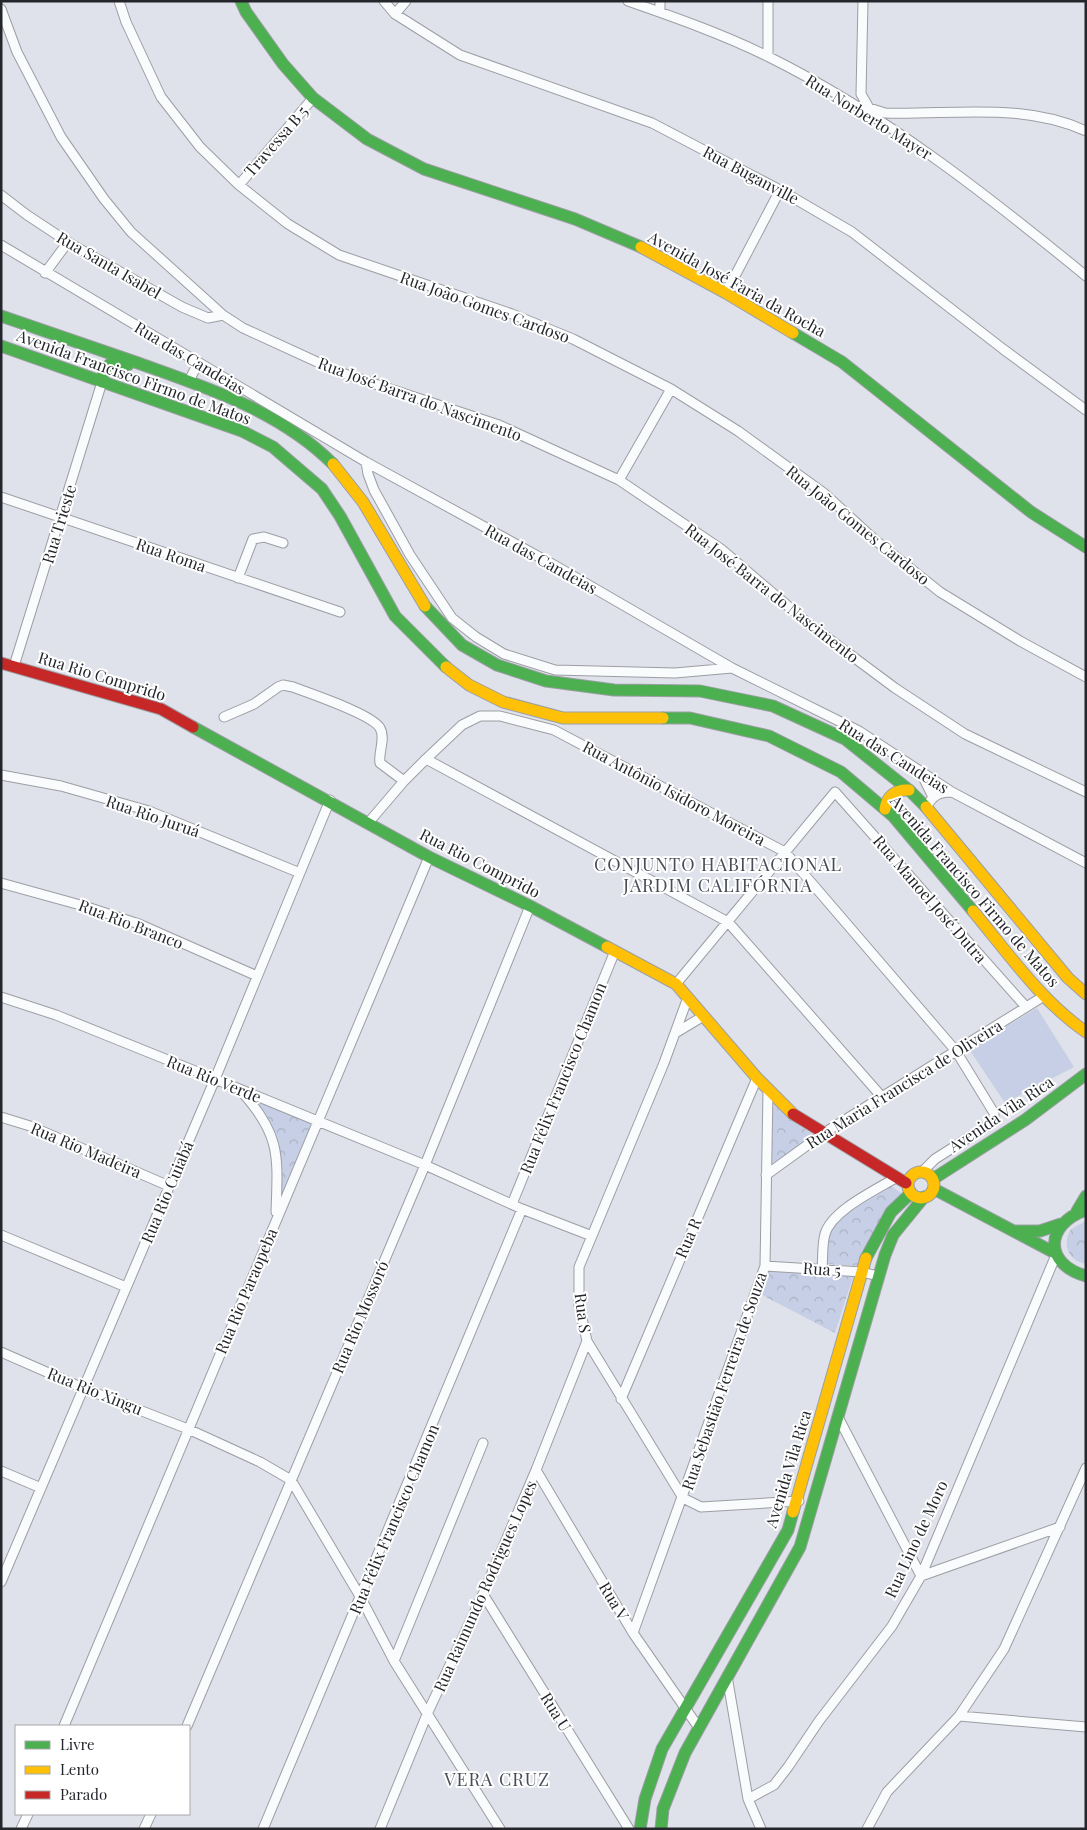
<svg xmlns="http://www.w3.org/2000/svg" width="1087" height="1830" font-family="'Playfair Display',serif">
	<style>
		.park { fill: url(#park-crowns) }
		.garden { fill: #c6cfe5 }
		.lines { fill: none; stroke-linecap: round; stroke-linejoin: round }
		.street-casing { stroke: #9c9ea4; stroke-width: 11 }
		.fast-casing { stroke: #9c9ea4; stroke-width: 13 }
		.slow-casing { stroke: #9c9ea4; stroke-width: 13 }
		.jam-casing { stroke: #9c9ea4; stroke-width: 13 }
		.street { stroke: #fafbfc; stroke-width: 9 }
		.fast { stroke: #4caf50; stroke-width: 11 }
		.slow { stroke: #ffc107; stroke-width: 11 }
		.jam { stroke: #c62828; stroke-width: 11 }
		.labels { text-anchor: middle; stroke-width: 4; stroke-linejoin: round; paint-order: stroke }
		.street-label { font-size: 16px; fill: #24262b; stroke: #fff }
		.neighbourhood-label { font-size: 18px; letter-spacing: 1px; fill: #474c56; stroke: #fff }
	</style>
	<defs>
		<pattern id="park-crowns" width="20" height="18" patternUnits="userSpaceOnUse" patternTransform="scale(1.25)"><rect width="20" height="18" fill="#c6cfe5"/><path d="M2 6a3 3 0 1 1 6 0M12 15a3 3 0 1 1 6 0" fill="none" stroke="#aab2c5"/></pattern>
	</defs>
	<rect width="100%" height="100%" fill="#dfe2ea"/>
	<!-- park -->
	<path class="park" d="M771,1096L792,1121L815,1136L766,1167Z
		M254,1101L314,1125L280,1202C281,1161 281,1134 254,1101Z
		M890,1185L904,1195L859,1266L826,1264L829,1223Z
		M1086,1221V1264C1067,1261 1062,1243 1071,1229Z
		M768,1269L854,1274L835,1333L760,1294Z"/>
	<!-- garden -->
	<path class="garden" d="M1037,1008L1074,1067L1005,1103L969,1049Z"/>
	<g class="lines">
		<defs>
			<path id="street" d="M119,1L126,22L161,97L200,147L239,185L288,224L339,255L512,314L573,339L671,389L738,431L825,494L875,540L940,592L1020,641L1086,677
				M384,1L395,14L460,55L652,123L780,190L852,232L1003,349L1086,410
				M628,1C674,17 725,35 769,57C884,114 986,194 1086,276
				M660,1V12
				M863,1L861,94L869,108L885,113C952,115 1024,102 1086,131
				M1,9L17,52L61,137L104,199L131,232L223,315L243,328L339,372L499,425L619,480L721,549L809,624L895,688L965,734L1086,792
				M395,14L406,1
				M768,56V1
				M239,185L313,98
				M1,195L27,215L71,244L182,307L208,318L223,315
				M1,245L366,462L554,565L732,668L859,731L952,792L1086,863
				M45,273L68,242
				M726,293L780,190
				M189,381L198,363
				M366,462L368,474L374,490L410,555L452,618L476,637L504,654L555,670L675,673L732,668
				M619,480L671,389
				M1,497L340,612
				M238,578L253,539L264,537L283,543
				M14,666L102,382
				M224,717L254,704L278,687L283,685L293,687C311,694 372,714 380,728C386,739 378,752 380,763L404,781
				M426,759L728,922L882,1097
				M1,775L61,786L149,811L300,873
				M922,775L933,797
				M926,807C933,796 938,792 951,792
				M369,822L404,781L426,759L462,725L480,716H500L554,730L785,852L956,1051L994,1113V1119L990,1124L935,1159L922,1172
				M1,883L84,906L139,924L257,976
				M676,984L835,792L1026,1007
				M1,997L56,1015L215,1079L425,1165L522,1209L592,1236
				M687,1000L664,1063L579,1267V1305L587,1341L683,1498L701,1507L799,1501
				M677,1032L702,1017
				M241,1091C281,1135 278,1156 276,1212
				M1,1117L30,1126L169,1186
				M766,1175L824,1133L1044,996
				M512,1204L615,951
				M1,1235L126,1287
				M765,1266L862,1272L878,1276
				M822,1269C823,1258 822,1244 825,1234C832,1210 876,1190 897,1177
				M1,1352L83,1388L188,1429L260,1462L291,1480L361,1598L394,1661L500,1829
				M621,1399L757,1078
				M838,1417L921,1576
				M536,1470L633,1633L699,1728
				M1,1471L41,1488
				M921,1576L1060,1527
				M1,1582L215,1079L330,800
				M483,1594L629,1829
				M633,1633L765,1266L768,1090
				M394,1661L483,1443
				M727,1676L748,1799L761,1829
				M959,1716L1086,1727
				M64,1726L429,857
				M187,1726L425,1165L530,906
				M748,1799L774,1785L788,1767L819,1721L892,1626L921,1576L1056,1255
				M21,1829L28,1814
				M144,1829L151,1814
				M263,1829L522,1209
				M380,1829L428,1712L483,1594L536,1470L587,1341
				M867,1829L887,1792L959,1716L1004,1649L1086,1468"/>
			<path id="fast" d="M241,1L246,12L283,64L313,98L367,139L424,169L575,219L641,247
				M1,316C47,332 93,348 138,363C208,388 280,411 333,464
				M793,333L842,362L1031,512L1086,547
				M1,346L242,431L273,447L322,489L340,516L395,616L446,667
				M102,382L104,370L110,364L128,365
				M425,606L462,645L497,665L546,681L614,690L700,691L773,706L845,739L909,790L926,807
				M663,718H690L769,736L841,772L893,816L973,911
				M193,727L429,857L530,906L607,947
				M933,1179L1025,1120L1086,1074
				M934,1189L1055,1253
				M1086,1210C1045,1224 1043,1264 1086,1276
				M1077,1211L1086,1196
				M1016,1231H1040L1061,1224
				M866,1258L891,1212L911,1193
				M640,1829L645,1799L662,1749L788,1530L793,1512
				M661,1829L663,1809L685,1753L800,1547L885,1255L893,1235L924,1197"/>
			<path id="slow" d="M641,247L726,293L793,333
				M333,464L363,502L425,606
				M446,667L469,685L503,702L563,718H663
				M926,807L1068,978L1086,994
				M885,809C887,796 896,789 909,790
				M973,911C1008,953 1041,1001 1086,1032
				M607,947L676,984L757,1078L793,1114
				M908 1185a13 13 0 1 1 26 0a13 13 0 1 1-26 0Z
				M793,1512L866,1258"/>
			<path id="jam" d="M1,663L161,709L193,727
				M793,1114L906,1183"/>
		</defs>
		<!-- street casing -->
		<use href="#street" class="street-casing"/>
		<!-- fast casing -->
		<use href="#fast" class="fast-casing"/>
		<!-- slow casing -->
		<use href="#slow" class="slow-casing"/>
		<!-- jam casing -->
		<use href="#jam" class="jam-casing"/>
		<!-- street -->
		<use href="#street" class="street"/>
		<!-- fast -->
		<use href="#fast" class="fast"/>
		<!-- slow -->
		<use href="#slow" class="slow"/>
		<!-- jam -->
		<use href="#jam" class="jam"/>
	</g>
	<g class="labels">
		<!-- street labels -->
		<g class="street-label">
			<text transform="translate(869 117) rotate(32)" y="6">Rua Norberto Mayer</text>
			<text transform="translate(276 141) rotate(-49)" y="6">Travessa B 5</text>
			<text transform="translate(751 175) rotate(28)" y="6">Rua Buganville</text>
			<text transform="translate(109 265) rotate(30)" y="6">Rua Santa Isabel</text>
			<text transform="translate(737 284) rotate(29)" y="6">Avenida José Faria da Rocha</text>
			<text transform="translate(485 307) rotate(20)" y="6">Rua João Gomes Cardoso</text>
			<text transform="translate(190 358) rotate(31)" y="6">Rua das Candeias</text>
			<text transform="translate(134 377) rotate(20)" y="6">Avenida Francisco Firmo de Matos</text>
			<text transform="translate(420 399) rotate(20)" y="6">Rua José Barra do Nascimento</text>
			<text transform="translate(59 524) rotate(-73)" y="6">Rua Trieste</text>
			<text transform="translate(858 525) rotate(39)" y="6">Rua João Gomes Cardoso</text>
			<text transform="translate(171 555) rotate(19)" y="6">Rua Roma</text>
			<text transform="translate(541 559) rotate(29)" y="6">Rua das Candeias</text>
			<text transform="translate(772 593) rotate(38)" y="6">Rua José Barra do Nascimento</text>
			<text transform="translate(102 676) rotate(17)" y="6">Rua Rio Comprido</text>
			<text transform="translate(894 756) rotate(32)" y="6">Rua das Candeias</text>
			<text transform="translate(674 793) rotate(28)" y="6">Rua Antônio Isidoro Moreira</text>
			<text transform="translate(153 816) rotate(19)" y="6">Rua Rio Juruá</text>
			<text transform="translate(480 863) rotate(27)" y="6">Rua Rio Comprido</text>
			<text transform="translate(975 891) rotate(49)" y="6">Avenida Francisco Firmo de Matos</text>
			<text transform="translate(930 899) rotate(49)" y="6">Rua Manoel José Dutra</text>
			<text transform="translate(131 924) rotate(21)" y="6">Rua Rio Branco</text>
			<text transform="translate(563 1078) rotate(-68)" y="6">Rua Félix Francisco Chamon</text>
			<text transform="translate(214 1079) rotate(22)" y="6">Rua Rio Verde</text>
			<text transform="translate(904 1084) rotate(-32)" y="6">Rua Maria Francisca de Oliveira</text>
			<text transform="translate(1001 1114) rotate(-34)" y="6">Avenida Vila Rica</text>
			<text transform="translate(86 1150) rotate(23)" y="6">Rua Rio Madeira</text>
			<text transform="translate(167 1192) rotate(-67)" y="6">Rua Rio Cuiabá</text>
			<text transform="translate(688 1238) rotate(-67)" y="6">Rua R</text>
			<text transform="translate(822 1269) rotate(4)" y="6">Rua 5</text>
			<text transform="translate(246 1291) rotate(-67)" y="6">Rua Rio Paraopeba</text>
			<text transform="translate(583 1313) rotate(83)" y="6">Rua S</text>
			<text transform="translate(360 1317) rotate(-67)" y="6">Rua Rio Mossoró</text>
			<text transform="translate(724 1381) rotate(-71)" y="6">Rua Sebastião Ferreira de Souza</text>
			<text transform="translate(95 1391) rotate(22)" y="6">Rua Rio Xingu</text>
			<text transform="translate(788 1469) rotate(-73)" y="6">Avenida Vila Rica</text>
			<text transform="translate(394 1519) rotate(-67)" y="6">Rua Félix Francisco Chamon</text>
			<text transform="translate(916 1539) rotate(-65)" y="6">Rua Lino de Moro</text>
			<text transform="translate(485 1586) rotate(-66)" y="6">Rua Raimundo Rodrigues Lopes</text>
			<text transform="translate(614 1601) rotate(59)" y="6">Rua V</text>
			<text transform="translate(556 1712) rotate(58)" y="6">Rua U</text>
		</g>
		<!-- neighbourhood labels -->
		<g class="neighbourhood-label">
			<text x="718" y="871">CONJUNTO HABITACIONAL<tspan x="718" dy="21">JARDIM CALIFÓRNIA</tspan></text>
			<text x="497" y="1786">VERA CRUZ</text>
		</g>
	</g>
	<!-- border -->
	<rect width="1087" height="1830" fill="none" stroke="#24262b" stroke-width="5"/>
	<!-- legend -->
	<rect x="15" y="1725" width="175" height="90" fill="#ffffff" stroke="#a7a8aa"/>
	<rect x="25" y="1741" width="25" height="8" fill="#4caf50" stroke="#a7a8aa"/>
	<text x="60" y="1750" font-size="15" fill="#24262b">Livre</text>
	<rect x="25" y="1766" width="25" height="8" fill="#ffc107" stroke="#a7a8aa"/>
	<text x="60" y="1775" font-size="15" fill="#24262b">Lento</text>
	<rect x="25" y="1791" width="25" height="8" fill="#c62828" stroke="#a7a8aa"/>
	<text x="60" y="1800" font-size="15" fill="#24262b">Parado</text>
</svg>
